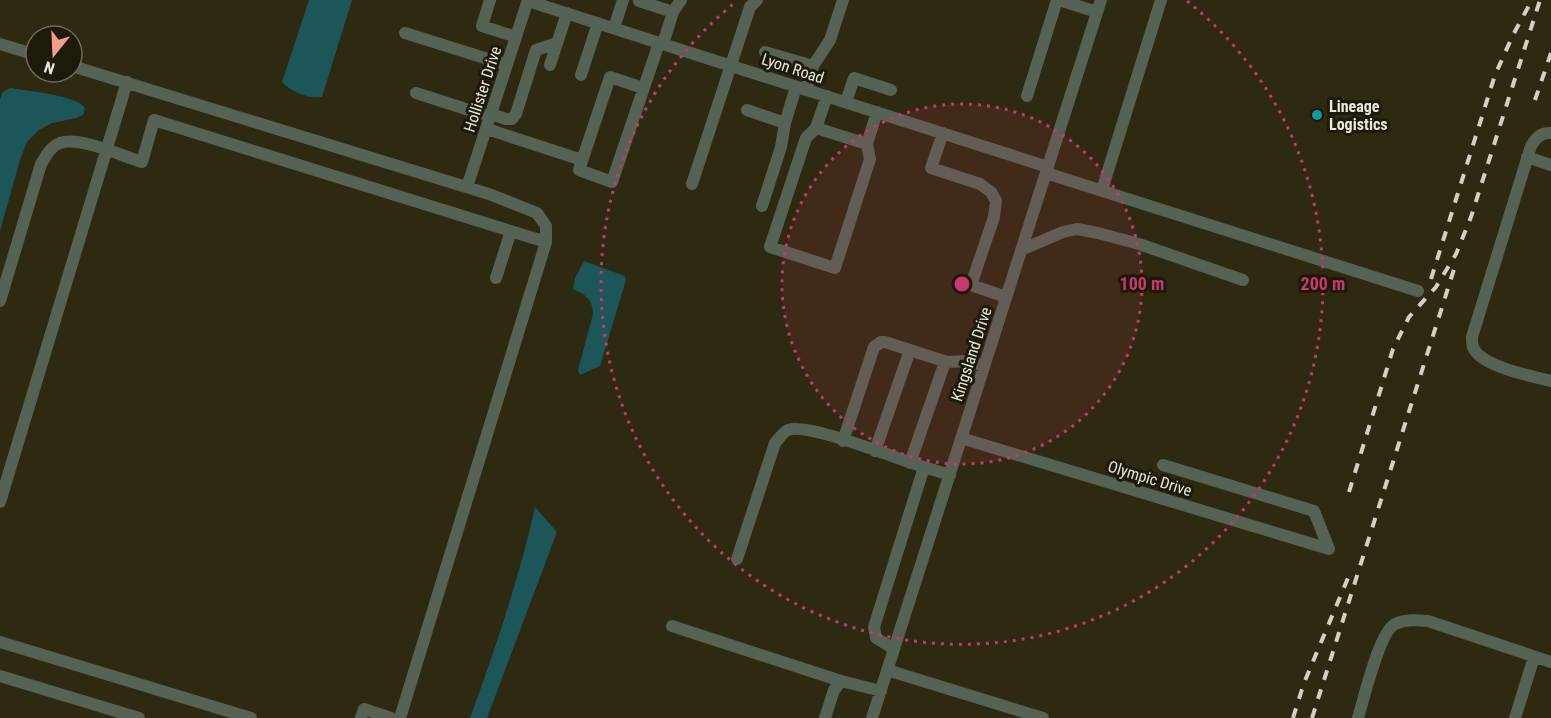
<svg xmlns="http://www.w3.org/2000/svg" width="1551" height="718" font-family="'Roboto Condensed',sans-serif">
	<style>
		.built { fill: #2e2911; fill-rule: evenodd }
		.water { fill: #1c5658 }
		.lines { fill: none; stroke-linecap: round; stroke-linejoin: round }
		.minor { stroke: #566253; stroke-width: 12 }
		.rail { stroke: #d3d1c5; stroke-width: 4; stroke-dasharray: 10 10; stroke-linecap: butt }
		.ring { fill: none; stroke: #c8376e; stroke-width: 3; stroke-dasharray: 3 6 }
		.culture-dot { fill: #0f9aa8; stroke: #1d1a09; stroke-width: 2 }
		.labels { text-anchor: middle; stroke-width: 6; stroke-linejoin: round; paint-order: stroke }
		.street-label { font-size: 16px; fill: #eae8dd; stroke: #1d1a09 }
		.poi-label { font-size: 16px; font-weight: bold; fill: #eae8dd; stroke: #1d1a09; text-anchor: start }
		.centre { fill: #c8376e; stroke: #1d1a09; stroke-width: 3 }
		.ring-label { font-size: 18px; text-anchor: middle; font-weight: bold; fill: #c8376e; stroke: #1d1a09; stroke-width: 6; stroke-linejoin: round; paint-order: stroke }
	</style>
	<rect width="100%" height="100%" fill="#272312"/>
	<!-- built -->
	<path class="built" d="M0,0H1551V718H0ZM36,36H72V72H36Z"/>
	<!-- water -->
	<path class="water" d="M309,0H352L322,97C308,99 292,92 282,82Z
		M10,88C26,91 77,95 85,108L83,115L76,118L52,123L39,130L27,142L20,160L0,231V99L3,92Z
		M584,261L625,276L626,280L600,366L580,375L578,370L593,314C593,301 586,294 573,289L575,278Z
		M535,507L557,532L487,718H470C495,649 519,579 535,507Z"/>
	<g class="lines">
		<!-- minor -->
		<path class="minor" d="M490,0L482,26L516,37
			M1059,0L1097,12
			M528,1L1048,167
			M639,1L673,12
			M614,28L623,0
			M405,33L507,65
			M0,44L36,55
			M663,44L673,12L681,0
			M765,52L813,66L806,90
			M550,65L567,13
			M72,66L489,194L537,213L546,226V242L400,718
			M813,66L830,40L843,0
			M581,75L598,23
			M643,88L610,77L579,170L612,182L659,43
			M416,93L491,117
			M827,96L816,128L867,144L877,112
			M1027,96L1057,0
			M846,102L854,78L891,90
			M747,110L785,123L796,87
			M491,114L506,119H512L516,114L536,50L557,43
			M816,128L806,138L770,247L835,268L870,159L867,144
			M487,129L582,160
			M943,133L931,168L980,184L991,192L996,201L994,217L971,285L1006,297
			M1551,133C1541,132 1536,138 1531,146L1472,337C1472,340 1472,344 1473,347C1481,367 1532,376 1551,381
			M1527,157L1551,165
			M1046,173L1418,291
			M692,184L750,7L757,0
			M467,187L528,0
			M1102,190L1161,0
			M762,206L781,147L785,123
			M1021,250L1063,232L1077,229L1098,233L1139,244L1243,280
			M496,278L511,231
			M0,301L41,164C46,156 50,147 60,143C79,136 122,156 142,162L154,120L546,242
			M961,438L1329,549
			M843,441L874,347L881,342H885L947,362L967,361L984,366
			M875,451L910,350
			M910,463L945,362
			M1163,465L1314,511L1329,549
			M924,467L950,475
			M0,502L127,82
			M737,559L775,443C779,439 783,432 788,430C808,422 899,460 924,467L874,627L876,638L894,649
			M672,626L841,681
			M0,642L251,718
			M887,670L1043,718
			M0,676L139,718
			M361,718L364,709L391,718
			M825,718L834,690L841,681L881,691
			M872,718L1101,0
			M1358,718C1364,699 1379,632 1395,624C1406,619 1417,620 1428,621L1551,662
			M1515,718L1534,657"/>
		<!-- rail -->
		<path class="rail" d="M1535,100L1551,53
			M1431,279L1495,75L1513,35L1532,0
			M1349,492L1393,349L1409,317L1436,287L1456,254L1471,217L1540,0
			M1293,718L1304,683L1348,578
			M1312,718L1456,263"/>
	</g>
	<!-- distance rings -->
	<circle cx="962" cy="284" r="180" fill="#c8376e" fill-opacity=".12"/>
	<g class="ring">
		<circle cx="962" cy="284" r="180"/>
		<path d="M1187 1A361 361 0 1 1 737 1"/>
	</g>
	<!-- markers -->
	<circle class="culture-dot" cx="1317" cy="115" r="6"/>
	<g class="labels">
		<!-- street labels -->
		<g class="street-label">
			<text transform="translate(793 68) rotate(18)" y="6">Lyon Road</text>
			<text transform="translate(482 89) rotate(-72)" y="6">Hollister Drive</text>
			<text transform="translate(971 354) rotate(-72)" y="6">Kingsland Drive</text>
			<text transform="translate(1150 478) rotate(17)" y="6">Olympic Drive</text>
		</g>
		<!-- poi labels -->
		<g class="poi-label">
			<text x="1329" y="112">Lineage<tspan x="1329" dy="18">Logistics</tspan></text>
		</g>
	</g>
	<circle cx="962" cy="284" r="9" class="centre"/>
	<g class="ring-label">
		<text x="1142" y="290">100 m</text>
		<text x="1323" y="290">200 m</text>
	</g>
	<!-- north arrow -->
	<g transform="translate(54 54) rotate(198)"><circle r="28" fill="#1d1a09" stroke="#6f6c5e" stroke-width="1.5"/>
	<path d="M0-4.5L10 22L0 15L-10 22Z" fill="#f49d8d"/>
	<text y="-9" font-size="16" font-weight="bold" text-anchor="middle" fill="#eae8dd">N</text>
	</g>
</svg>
